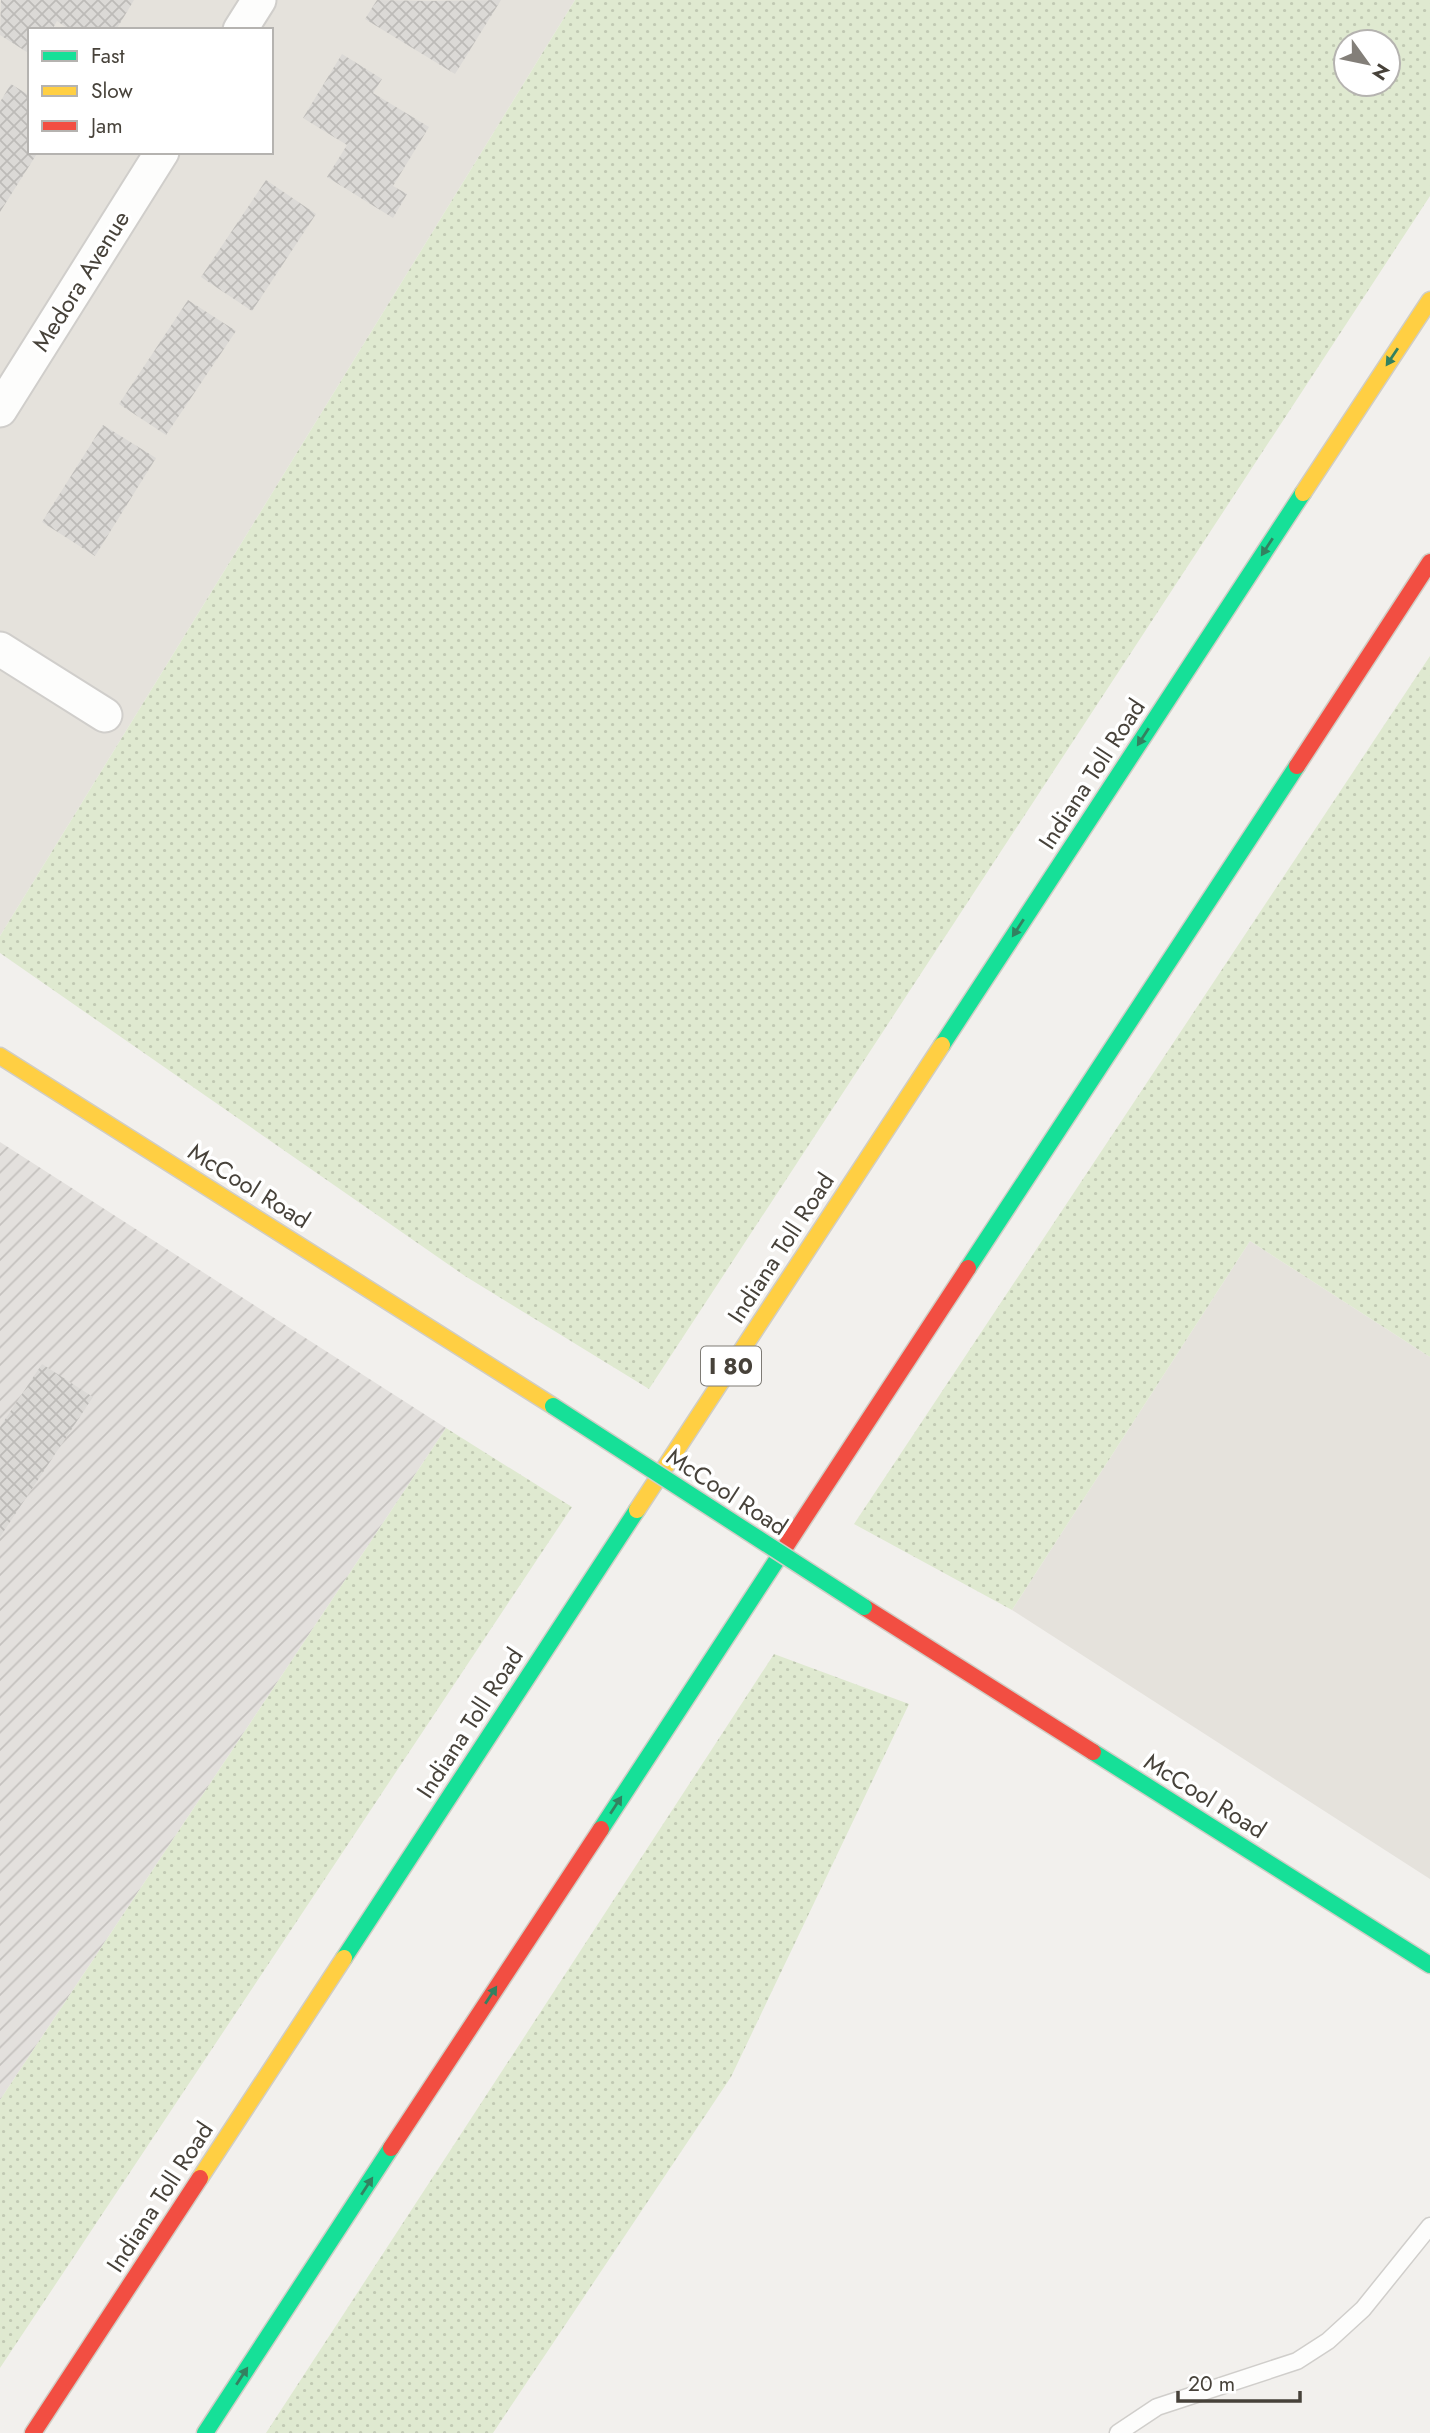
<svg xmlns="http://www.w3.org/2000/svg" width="1430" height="2433" font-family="Jost,sans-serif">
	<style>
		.residential { fill: #e5e2dc; fill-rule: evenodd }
		.industrial { fill: url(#industrial-furrows) }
		.grass { fill: url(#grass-dots); fill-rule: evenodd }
		.building { fill: url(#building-cross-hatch) }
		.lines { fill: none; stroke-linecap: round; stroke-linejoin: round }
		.lane-casing { stroke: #d0cecb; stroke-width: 19 }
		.street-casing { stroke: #d0cecb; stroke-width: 37 }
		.fast-casing { stroke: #d0cdc5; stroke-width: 19 }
		.slow-casing { stroke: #d0cdc5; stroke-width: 19 }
		.jam-casing { stroke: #d0cdc5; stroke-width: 19 }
		.lane { stroke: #fdfdfc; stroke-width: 16 }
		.street { stroke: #fdfdfc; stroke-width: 33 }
		.fast { stroke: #16e098; stroke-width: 16 }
		.slow { stroke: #ffcf43; stroke-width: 16 }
		.jam { stroke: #f24e42; stroke-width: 16 }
		.fast-bridge-casing { stroke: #d0cdc5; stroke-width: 19; stroke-linecap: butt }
		.fast-bridge { stroke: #16e098; stroke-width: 16 }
		.oneway { fill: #338160 }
		.labels { text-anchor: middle; stroke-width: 7; stroke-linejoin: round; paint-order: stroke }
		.shield { fill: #fff; stroke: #7e7b75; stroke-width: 2 }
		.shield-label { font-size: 23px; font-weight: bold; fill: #47423a }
		.street-label { font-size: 24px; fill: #47423a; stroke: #fff }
	</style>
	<defs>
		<pattern id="industrial-furrows" width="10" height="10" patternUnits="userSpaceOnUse" patternTransform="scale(1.75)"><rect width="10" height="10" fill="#e3e0dd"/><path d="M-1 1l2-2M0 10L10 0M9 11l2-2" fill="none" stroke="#c4c1be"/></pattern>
		<pattern id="grass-dots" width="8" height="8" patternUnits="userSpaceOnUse" patternTransform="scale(1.75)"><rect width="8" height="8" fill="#dfe9d0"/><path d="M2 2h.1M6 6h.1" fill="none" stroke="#c1c9b3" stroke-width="1.8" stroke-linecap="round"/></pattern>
		<pattern id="building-cross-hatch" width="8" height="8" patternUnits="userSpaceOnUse" patternTransform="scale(1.75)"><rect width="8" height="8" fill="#dbd9d6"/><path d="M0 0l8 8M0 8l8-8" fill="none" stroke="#bdbbb8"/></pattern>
	</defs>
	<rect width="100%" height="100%" fill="#f2f0ed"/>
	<!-- residential -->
	<path class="residential" d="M0,0H575L0,936ZM30,30H271V152H30Z
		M1250,1241L1430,1357V1879L1012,1610Z"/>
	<!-- industrial -->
	<path class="industrial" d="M0,1142L446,1428L0,2100Z"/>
	<!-- grass -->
	<path class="grass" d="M575,0H1430V196L649,1389L465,1276L0,953V936ZM1346,42H1388V84H1346Z
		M1430,656V1357L1250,1241L1012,1610L854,1524Z
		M446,1428L572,1507L0,2368V2100Z
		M774,1654L909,1704L731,2077L493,2433H266Z"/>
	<!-- building -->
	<path class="building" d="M1,0H134L116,30H70L57,21L52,30H30V54L0,35Z
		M377,0L428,1L501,0L455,74L365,19Z
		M342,54L382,79L373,93L429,127L393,186L407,194L393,218L327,177L347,145L303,118Z
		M11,84L30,96V152H38L0,212V102Z
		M266,180L316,214L252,311L201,277Z
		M188,300L236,331L166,435L119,404Z
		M103,425L156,458L95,556L42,522Z
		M42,1364L93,1397L0,1537V1427Z"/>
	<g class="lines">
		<defs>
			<path id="lane" d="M1118,2433L1157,2407L1297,2361L1328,2341L1363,2309L1430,2226"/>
			<path id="street" d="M240,30L259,0
				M0,410L162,152
				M0,649L105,715"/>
			<path id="fast" d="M942,1045L1303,493
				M968,1268L1297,766
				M1093,1752L1430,1965
				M601,1829L782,1552
				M344,1958L637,1510
				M205,2433L391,2148"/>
			<path id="slow" d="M1303,493L1430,300
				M0,1056L553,1406
				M637,1510L942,1045
				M200,2178L344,1958"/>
			<path id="jam" d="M1297,766L1430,562
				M782,1552L968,1268
				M864,1607L1093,1752
				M391,2148L601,1829
				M33,2433L200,2178"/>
		</defs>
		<!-- lane casing -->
		<use href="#lane" class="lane-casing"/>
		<!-- street casing -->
		<use href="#street" class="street-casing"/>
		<!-- fast casing -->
		<use href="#fast" class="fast-casing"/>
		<!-- slow casing -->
		<use href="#slow" class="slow-casing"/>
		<!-- jam casing -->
		<use href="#jam" class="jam-casing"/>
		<!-- lane -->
		<use href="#lane" class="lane"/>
		<!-- street -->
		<use href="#street" class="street"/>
		<!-- fast -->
		<use href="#fast" class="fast"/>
		<!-- slow -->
		<use href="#slow" class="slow"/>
		<!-- jam -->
		<use href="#jam" class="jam"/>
		<defs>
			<path id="fast-bridge" d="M553,1406L864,1607"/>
		</defs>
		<!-- fast-bridge casing -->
		<use href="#fast-bridge" class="fast-bridge-casing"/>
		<!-- fast-bridge -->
		<use href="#fast-bridge" class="fast-bridge"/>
	</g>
	<!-- one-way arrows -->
	<defs><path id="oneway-solid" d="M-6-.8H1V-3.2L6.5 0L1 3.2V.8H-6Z" transform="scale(1.75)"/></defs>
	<g class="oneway">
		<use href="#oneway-solid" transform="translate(1392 357) rotate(124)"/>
		<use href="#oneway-solid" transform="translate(1267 547) rotate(123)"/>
		<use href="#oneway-solid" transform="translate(1143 737) rotate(123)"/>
		<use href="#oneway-solid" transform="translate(1018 928) rotate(123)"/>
		<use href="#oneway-solid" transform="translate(616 1805) rotate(-57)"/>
		<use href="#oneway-solid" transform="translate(491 1995) rotate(-57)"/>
		<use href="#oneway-solid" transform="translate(367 2186) rotate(-57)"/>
		<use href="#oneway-solid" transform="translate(242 2376) rotate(-57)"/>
	</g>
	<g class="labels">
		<!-- shield labels -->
		<rect class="shield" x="701" y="1346.5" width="60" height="39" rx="5"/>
		<g class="shield-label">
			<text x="731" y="1374">I 80</text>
		</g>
		<!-- street labels -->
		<g class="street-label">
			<text transform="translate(81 281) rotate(-58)" y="8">Medora Avenue</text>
			<text transform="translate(1092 774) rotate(-57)" y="8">Indiana Toll Road</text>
			<text transform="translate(249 1186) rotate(32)" y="8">McCool Road</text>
			<text transform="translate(781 1248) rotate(-57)" y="8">Indiana Toll Road</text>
			<text transform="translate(727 1492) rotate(33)" y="8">McCool Road</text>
			<text transform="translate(470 1723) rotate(-57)" y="8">Indiana Toll Road</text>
			<text transform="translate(1205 1796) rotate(32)" y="8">McCool Road</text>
			<text transform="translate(160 2197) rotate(-57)" y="8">Indiana Toll Road</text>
		</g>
	</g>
	<!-- legend -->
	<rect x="28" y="28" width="245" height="126" fill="#ffffff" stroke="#b5b3b0" stroke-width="2"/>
	<rect x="42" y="51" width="35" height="10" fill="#16e098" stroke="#b5b3b0" stroke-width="2"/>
	<text x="91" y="63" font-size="21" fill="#47423a">Fast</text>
	<rect x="42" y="86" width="35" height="10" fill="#ffcf43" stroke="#b5b3b0" stroke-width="2"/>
	<text x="91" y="98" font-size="21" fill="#47423a">Slow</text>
	<rect x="42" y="121" width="35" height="10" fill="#f24e42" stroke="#b5b3b0" stroke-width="2"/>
	<text x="91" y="133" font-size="21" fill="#47423a">Jam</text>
	<!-- north arrow -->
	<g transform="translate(1367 63) rotate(123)"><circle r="33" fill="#ffffff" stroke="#b5b3b0" stroke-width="2"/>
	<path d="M0-5L12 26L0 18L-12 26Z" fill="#837f79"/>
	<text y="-10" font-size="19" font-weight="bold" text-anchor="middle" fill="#47423a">N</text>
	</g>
	<!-- scale -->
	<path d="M1178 2391v10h122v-10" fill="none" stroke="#47423a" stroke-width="3.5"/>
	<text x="1188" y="2391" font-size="21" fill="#47423a" stroke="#ffffff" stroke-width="5" paint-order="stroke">20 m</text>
</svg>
